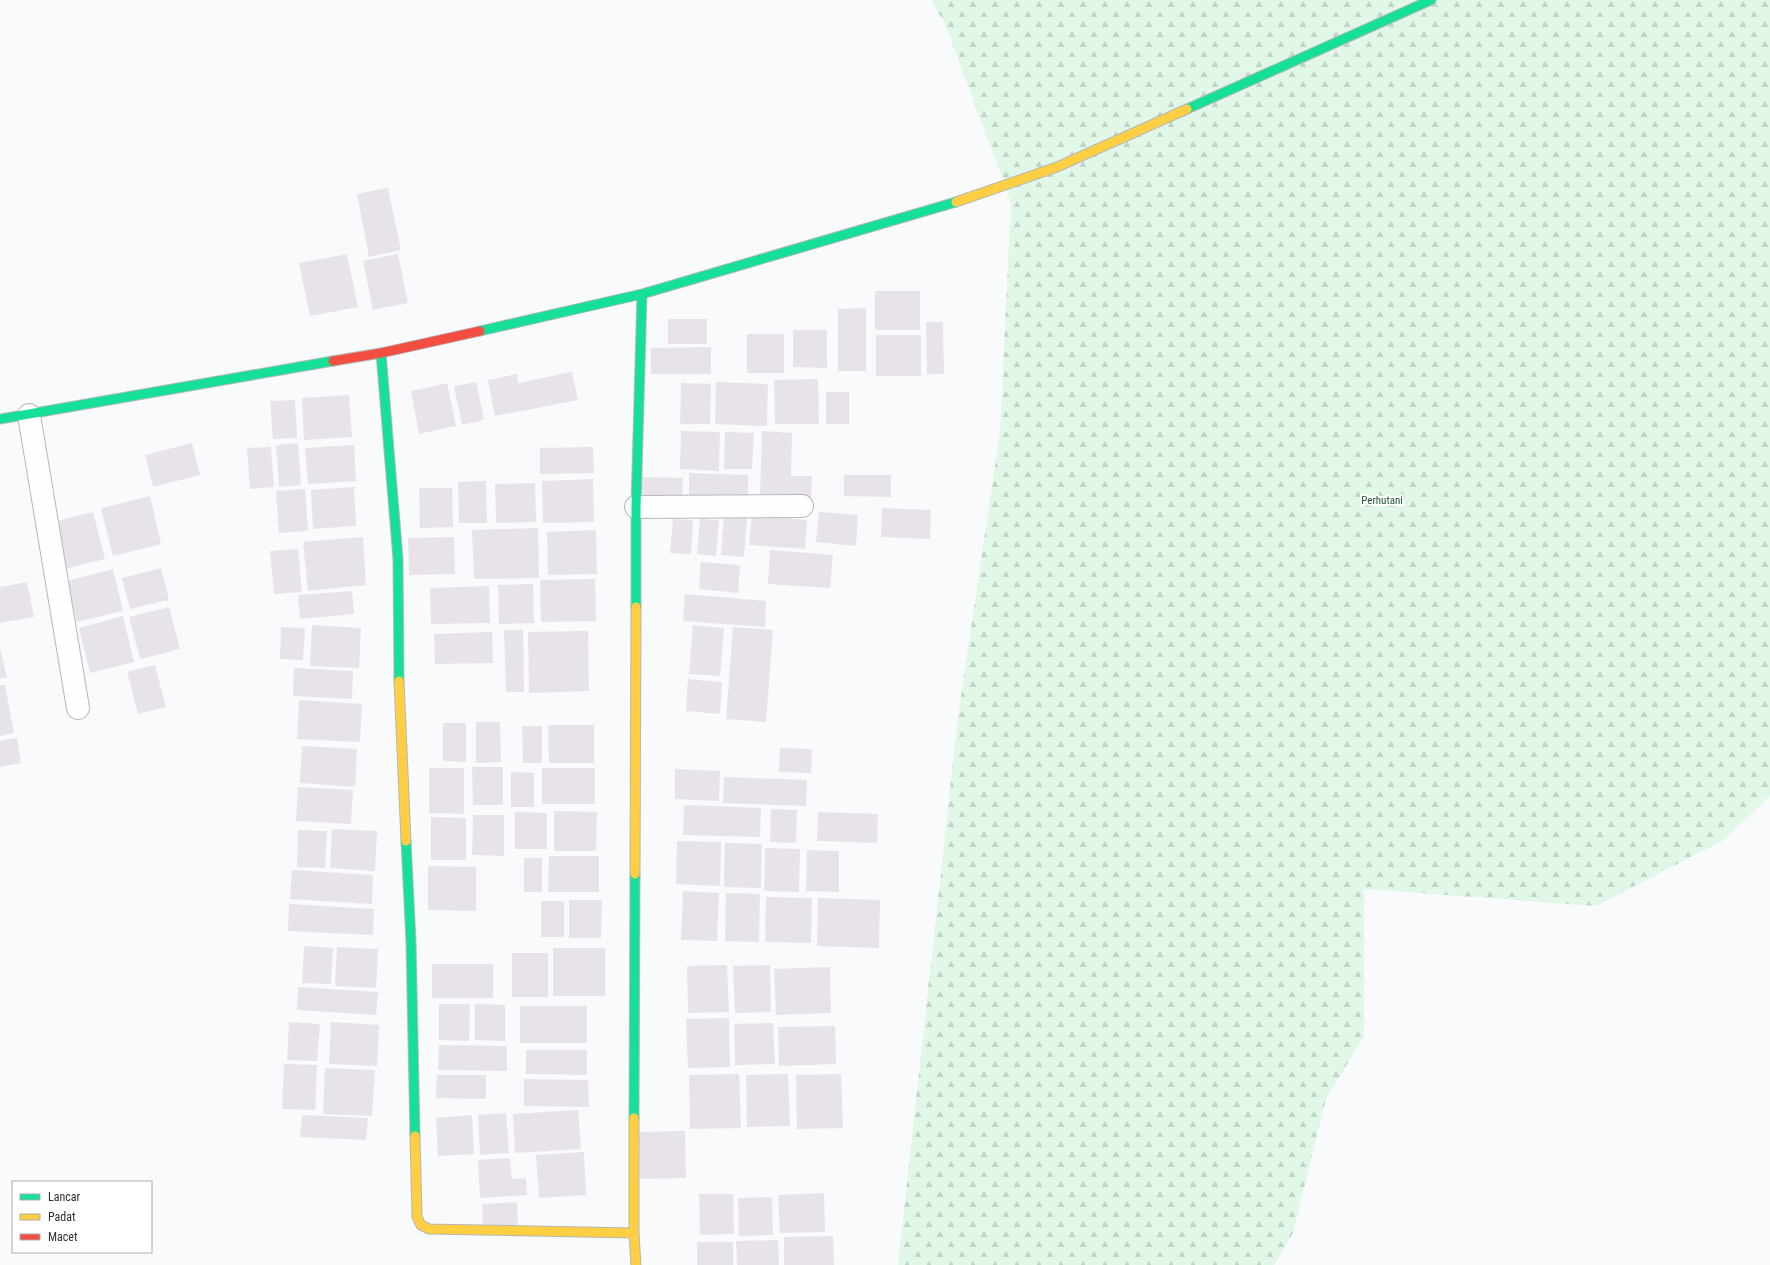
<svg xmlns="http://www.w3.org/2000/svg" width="1770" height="1265" font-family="'Roboto Condensed',sans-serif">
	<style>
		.forest { fill: url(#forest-firs) }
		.building { fill: #e8e3eb }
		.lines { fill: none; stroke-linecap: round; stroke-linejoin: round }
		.street-casing { stroke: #b5b7b9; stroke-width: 24 }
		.fast-casing { stroke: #b5b7b9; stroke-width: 11 }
		.slow-casing { stroke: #b5b7b9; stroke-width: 11 }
		.jam-casing { stroke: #b5b7b9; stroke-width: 11 }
		.street { stroke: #fefeff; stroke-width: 22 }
		.fast { stroke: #16e098; stroke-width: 9 }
		.slow { stroke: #ffcf43; stroke-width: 9 }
		.jam { stroke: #f24e42; stroke-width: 9 }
		.labels { text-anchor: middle; stroke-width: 4; stroke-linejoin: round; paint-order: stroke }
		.park-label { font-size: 11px; fill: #1a572f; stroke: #fff }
	</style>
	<defs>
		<pattern id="forest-firs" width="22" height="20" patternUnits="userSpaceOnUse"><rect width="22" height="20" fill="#e1f8e8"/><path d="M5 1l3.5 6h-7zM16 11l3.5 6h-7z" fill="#c1d5c7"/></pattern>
	</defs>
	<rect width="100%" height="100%" fill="#f8fafc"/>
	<!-- forest -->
	<path class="forest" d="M931,0H1770V796L1722,841L1596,906L1364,889V1036L1326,1099L1293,1233L1274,1265H898L958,716L1000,432L1011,202L945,24Z"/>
	<!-- building -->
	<path class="building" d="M388,188L401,250L369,257L357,194Z
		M347,254L358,307L310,316L299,263Z
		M398,254L408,303L373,310L363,261Z
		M875,291H920V330H875Z
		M866,308V371H838V309Z
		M668,319H707V344H668Z
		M926,322H943L944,374H927Z
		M793,330H827V368L793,367Z
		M747,334H784V373H747Z
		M876,335H921V376H876Z
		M711,347V374H651V348Z
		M572,372L578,400L495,416L488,380L517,374L518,383Z
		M818,379L819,424H775L774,380Z
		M476,382L484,420L462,425L454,386Z
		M716,382L768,384L767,426L715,424Z
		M447,383L456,426L419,434L411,391Z
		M681,383L711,384L710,424H680Z
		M826,392H849V424H826Z
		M349,395L352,437L304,440L302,398Z
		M295,400L297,438L273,439L270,401Z
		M681,431L720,432L719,471L680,469Z
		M762,431L792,433L791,476H812L811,499L760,497Z
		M725,432L754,433L752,469H724Z
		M192,443L200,475L153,487L145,455Z
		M298,443L301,485L279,487L276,445Z
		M354,445L356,481L308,484L305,448Z
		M271,447L274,487L250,489L247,448Z
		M593,447L594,473L540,474V448Z
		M689,473L748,475V499L689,497Z
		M844,475H891V497L844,496Z
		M642,477L683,478L682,498L641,497Z
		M593,479L594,522L543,523L542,481Z
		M486,481L487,523H459L458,482Z
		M535,483L536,522L496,523L495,484Z
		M354,487L356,526L313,529L311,490Z
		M419,488H452L453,527L420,528Z
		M305,489L308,531L279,533L276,491Z
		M150,496L161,544L113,556L101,508Z
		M882,508L931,510L930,539L881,537Z
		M93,512L105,559L64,569L52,522Z
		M819,512L858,515L856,546L816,542Z
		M724,515L747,516L744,557L721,555Z
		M752,515L807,520L805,549L749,545Z
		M673,519L693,520L691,554L670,553Z
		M700,519L719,520L716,556L697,554Z
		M538,528L539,578L474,579L472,530Z
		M596,530L597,574L548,575L547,532Z
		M363,537L366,585L308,591L303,542Z
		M454,537L455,574L409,575L408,538Z
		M298,549L302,592L274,594L270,551Z
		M770,550L833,555L830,588L768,584Z
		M701,562L740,565L738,593L699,589Z
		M161,568L169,600L130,609L122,578Z
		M113,569L123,611L77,622L67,581Z
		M595,579L596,621L541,622L540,580Z
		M27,582L34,617L0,623V587Z
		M533,584L534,623L499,624L498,585Z
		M489,586L490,623L431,624L430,588Z
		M352,591L354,614L300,619L298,595Z
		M685,594L766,601L765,627L683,621Z
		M169,607L180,649L140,659L129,617Z
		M123,616L134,662L90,673L79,628Z
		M312,625L361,628L359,668L310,666Z
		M693,625L724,628L720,676L689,674Z
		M281,627L305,628L303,660L280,659Z
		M733,627L773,630L766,722L726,719Z
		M504,630H523L524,692H506Z
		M588,631L589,691L529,693L528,632Z
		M492,632L493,663L435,664L434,634Z
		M0,648L7,677L0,679Z
		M155,665L166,707L138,714L127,672Z
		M294,668L353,671L352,699L293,696Z
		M688,679L722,682L720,714L686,711Z
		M0,685H5L14,733L0,736Z
		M299,700L362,704L360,742L297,739Z
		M476,722H500L501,762L476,763Z
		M443,723H466V762L443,761Z
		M548,725H594V763H549Z
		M522,726H542V763H523Z
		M17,738L21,763L0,767V741Z
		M302,746L357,749L355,787L300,783Z
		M780,748L812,749L811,773L779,772Z
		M472,767H503V805H473Z
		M429,768H464V814L429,813Z
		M542,768H595V804H542Z
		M675,769L720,771L719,801L675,799Z
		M511,772L534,773V807H511Z
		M724,777L807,780L806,806L723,803Z
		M298,787L353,790L351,824L296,821Z
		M684,805L761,808L760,837L683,835Z
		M771,809L797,810L796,843L770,842Z
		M554,811L597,812L596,851H554Z
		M515,812L547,813V849H515Z
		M818,812L878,814L877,843L817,841Z
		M473,815H504V856L472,855Z
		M431,817L466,818V860H431Z
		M332,829L377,831L375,871L330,868Z
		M298,830L327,831L325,868L297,867Z
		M677,841L721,842L720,886L676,884Z
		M725,843L762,844L761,888L724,887Z
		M765,848L800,849L799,892L764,891Z
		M807,850L839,851V892L806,891Z
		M549,856H599V892H548Z
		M524,858H542V892H524Z
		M428,866L476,867V911L428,910Z
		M292,870L373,875L372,904L290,899Z
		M683,891L719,893L717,941L681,940Z
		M726,893L760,894L759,942L725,941Z
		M766,897L812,898L811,943L765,942Z
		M818,898L880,900L879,948L817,946Z
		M569,900H602L601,938H569Z
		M541,901H564V937H541Z
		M289,904L374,909L373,935L288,931Z
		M304,946L333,948L331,984L302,983Z
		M337,947L378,949L376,988L335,986Z
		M553,948H605V996H553Z
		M512,953H548V997H512Z
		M432,964H493V998H432Z
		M727,965L729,1012L688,1013L687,966Z
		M770,965L771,1012L735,1013L733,966Z
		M830,967L831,1013L776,1015L774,969Z
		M298,987L378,992L376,1015L297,1010Z
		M439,1004H470L469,1041L439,1040Z
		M475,1004L505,1005V1041L475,1040Z
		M520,1006H587V1043H520Z
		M729,1018L730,1067L688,1068L686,1019Z
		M289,1022L320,1024L317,1061L287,1060Z
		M331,1022L379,1025L377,1066L329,1064Z
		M773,1023L775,1064L735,1065L734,1024Z
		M835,1026L836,1064L779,1066L778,1027Z
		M439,1045L507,1046V1071L438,1070Z
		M526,1050H587V1075L526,1074Z
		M284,1064L317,1065L315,1110L282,1109Z
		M325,1068L375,1070L372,1116L323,1114Z
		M739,1074L741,1128L690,1129L689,1075Z
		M788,1074L790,1126L747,1127L746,1075Z
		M841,1074L843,1128L797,1129L796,1075Z
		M437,1075H486V1099L436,1098Z
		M524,1079L588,1080L589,1107L524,1106Z
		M578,1110L581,1149L515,1153L513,1114Z
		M506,1113L509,1153L480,1155L478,1115Z
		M302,1115L368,1118L366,1140L300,1137Z
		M472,1115L474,1154L438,1156L436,1118Z
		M685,1131L686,1178L640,1179L639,1132Z
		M584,1152L586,1195L539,1198L536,1155Z
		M510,1158L512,1179L526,1178L527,1195L480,1198L478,1160Z
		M824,1193L825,1232L780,1233L778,1195Z
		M699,1194H733L734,1234L700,1235Z
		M772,1197L773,1235L739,1236L738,1198Z
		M517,1202L518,1226L483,1227L482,1204Z
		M833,1236L834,1265H784V1237Z
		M778,1240L779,1265H737L736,1241Z
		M697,1242H733V1265H697Z"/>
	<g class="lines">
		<defs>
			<path id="street" d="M29,415L78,708
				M636,507L802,506"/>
			<path id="fast" d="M1187,109L1431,0
				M480,331L642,294L956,202
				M381,353L398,559L399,681
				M0,419L333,361
				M636,607V507L642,294
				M406,841L411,942L415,1136
				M634,1118L635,874"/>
			<path id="slow" d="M956,202L1057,167L1187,109
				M399,681L406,841
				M635,874L636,607
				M634,1118V1233L636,1265
				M415,1136L417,1217L421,1225L429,1229L634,1233"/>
			<path id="jam" d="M333,361L381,353L480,331"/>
		</defs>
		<!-- street casing -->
		<use href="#street" class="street-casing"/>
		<!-- fast casing -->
		<use href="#fast" class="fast-casing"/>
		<!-- slow casing -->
		<use href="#slow" class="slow-casing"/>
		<!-- jam casing -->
		<use href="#jam" class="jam-casing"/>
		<!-- street -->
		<use href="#street" class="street"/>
		<!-- fast -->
		<use href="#fast" class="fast"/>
		<!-- slow -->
		<use href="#slow" class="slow"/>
		<!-- jam -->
		<use href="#jam" class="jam"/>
	</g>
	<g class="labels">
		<!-- park labels -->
		<g class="park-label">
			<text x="1382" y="504">Perhutani</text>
		</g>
	</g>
	<!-- legend -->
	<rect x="12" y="1181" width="140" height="72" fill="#ffffff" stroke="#abacac"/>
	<rect x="20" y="1194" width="20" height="6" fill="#16e098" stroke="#abacac"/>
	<text x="48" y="1201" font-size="12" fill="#2d2f30">Lancar</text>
	<rect x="20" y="1214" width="20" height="6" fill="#ffcf43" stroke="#abacac"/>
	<text x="48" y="1221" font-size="12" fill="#2d2f30">Padat</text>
	<rect x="20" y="1234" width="20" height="6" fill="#f24e42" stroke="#abacac"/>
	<text x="48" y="1241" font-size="12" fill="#2d2f30">Macet</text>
</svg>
